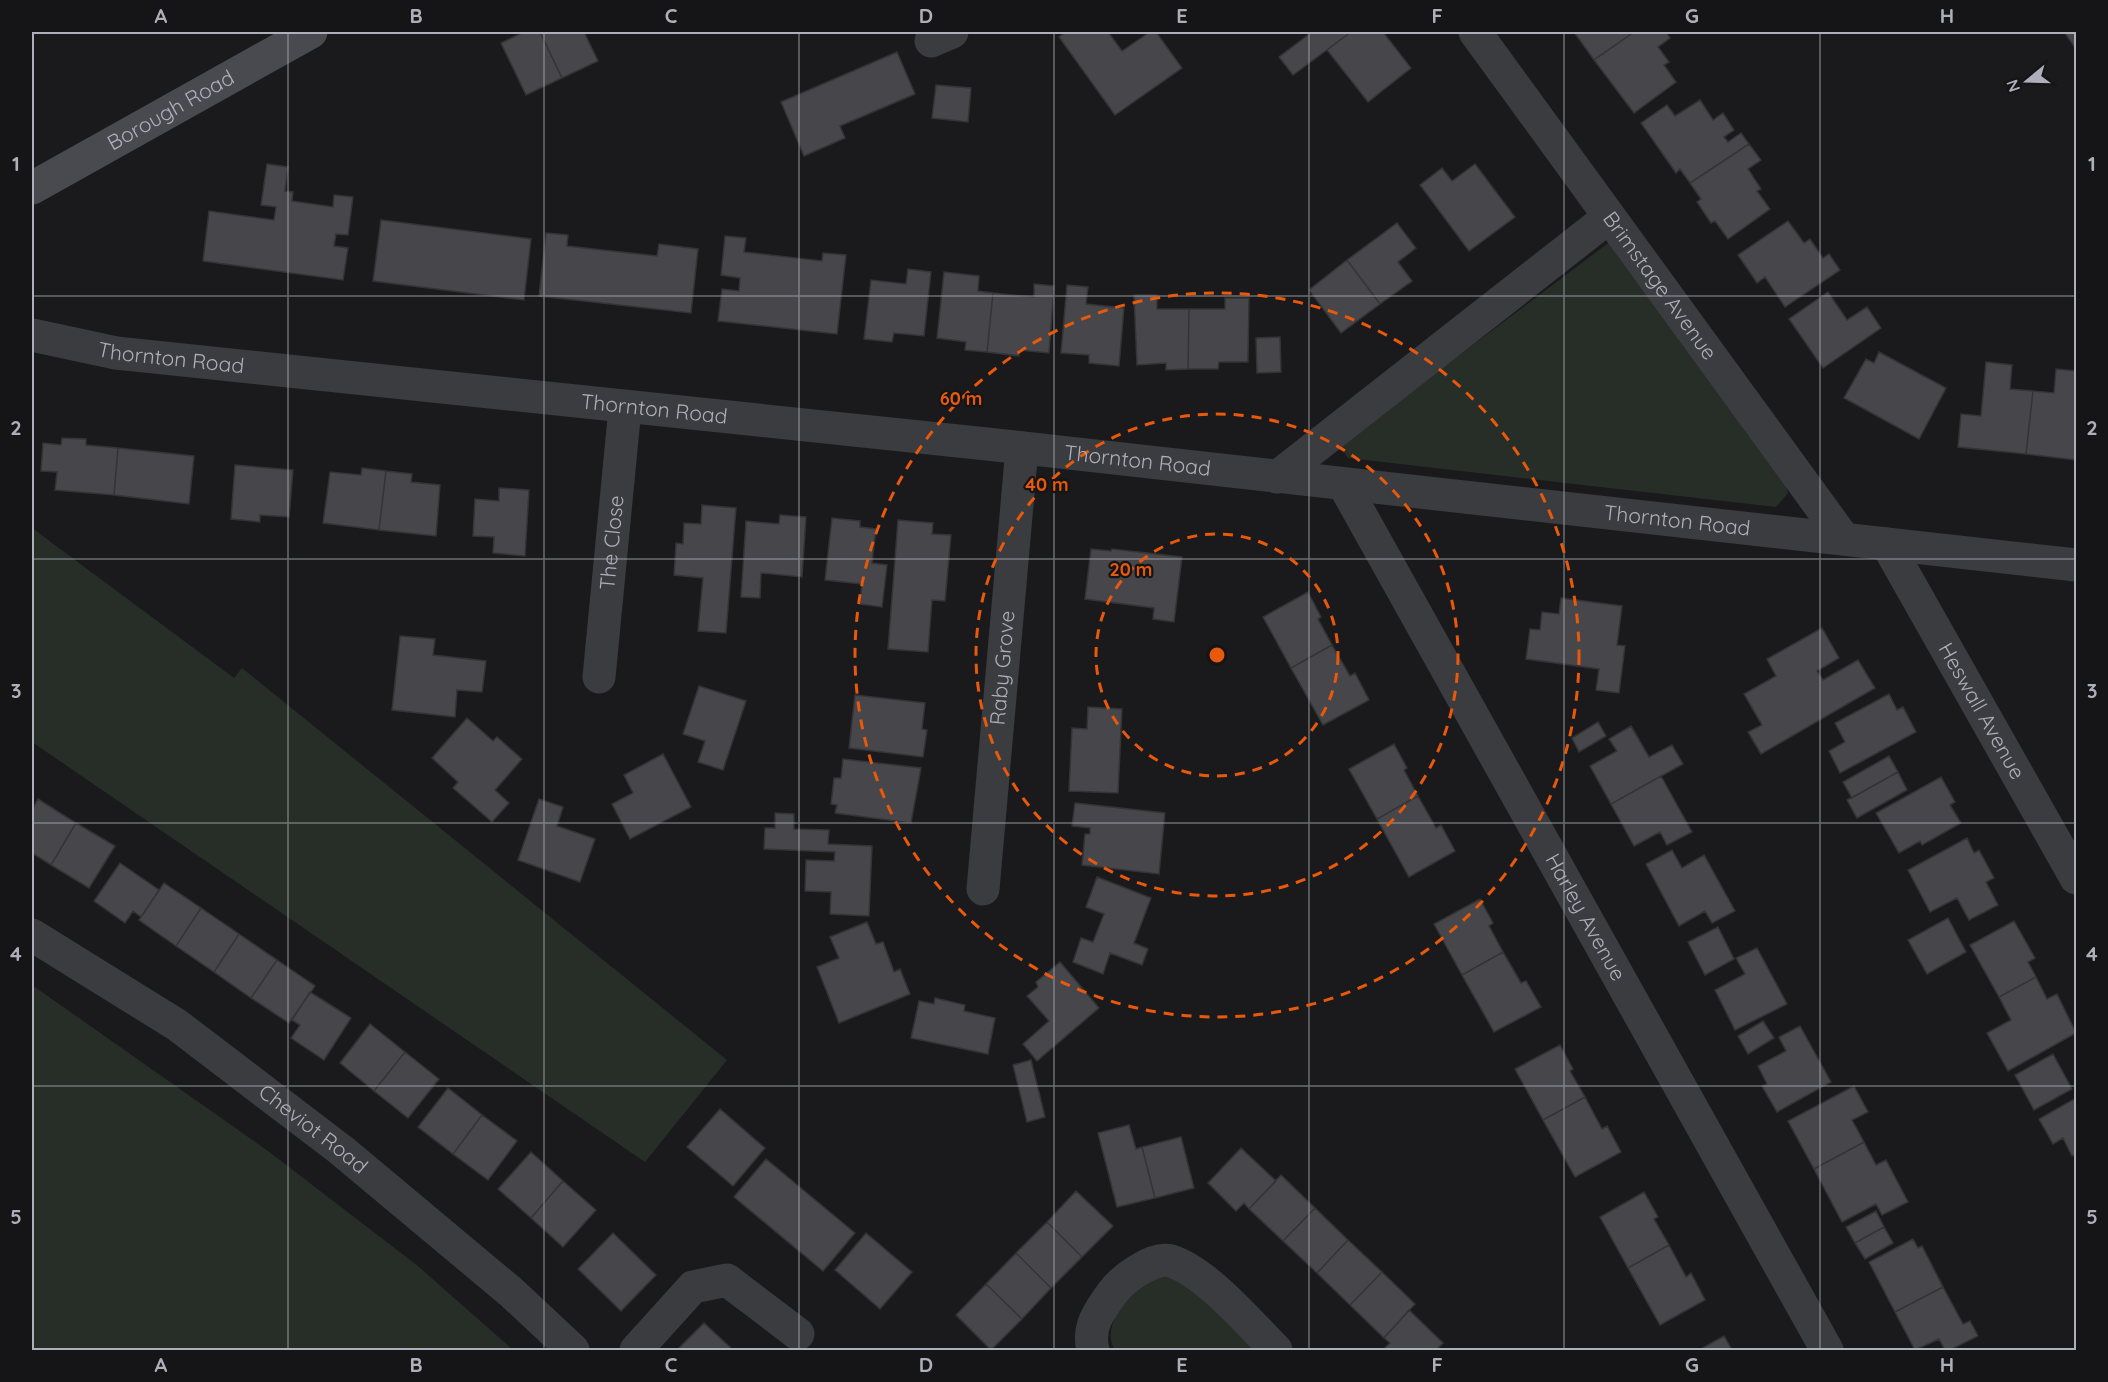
<svg xmlns="http://www.w3.org/2000/svg" width="2108" height="1382" font-family="Quicksand,sans-serif">
	<style>
		.green { fill: #262e27 }
		.building { fill: #47474b; stroke: #343437; stroke-width: 1.5 }
		.lines { fill: none; stroke-linecap: round; stroke-linejoin: round }
		.street { stroke: #3b3c40; stroke-width: 33 }
		.secondary { stroke: #494a50; stroke-width: 33 }
		.grid { fill: none; stroke: #adb0ba; stroke-width: 1.5; stroke-opacity: 0.55 }
		.ring { fill: none; stroke: #e8590c; stroke-width: 3; stroke-dasharray: 10 8 }
		.labels { text-anchor: middle; stroke-width: 4.5; stroke-linejoin: round; paint-order: stroke }
		.street-label { font-size: 21px; fill: #adb0ba; stroke: #151517 }
		.centre { fill: #e8590c; stroke: #151517; stroke-width: 3 }
		.ring-label { font-size: 18px; text-anchor: middle; font-weight: bold; fill: #e8590c; stroke: #151517; stroke-width: 4.5; stroke-linejoin: round; paint-order: stroke }
		.neatline { fill: none; stroke: #adb0ba; stroke-width: 2 }
		.grid-label { font-size: 20px; text-anchor: middle; font-weight: bold; fill: #adb0ba }
	</style>
	<rect width="100%" height="100%" fill="#1a1a1c"/>
	<!-- green -->
	<path class="green" d="M1611,241L1782,475L1788,493L1776,507L1348,458L1340,445Z
		M32,528L234,678L242,668L727,1060L645,1162L32,742Z
		M32,985L268,1151L418,1266L513,1350H32Z
		M1164,1274L1179,1277L1258,1350H1115C1101,1331 1124,1296 1141,1283C1147,1279 1157,1276 1164,1274Z"/>
	<!-- building -->
	<path class="building" d="M524,32H540L562,78L526,95L501,43Z
		M540,32H584L598,61L562,78Z
		M1066,32H1108L1122,51L1150,32H1156L1182,68L1115,115L1059,37Z
		M1312,32H1351L1293,75L1279,57Z
		M1351,32H1383L1411,68L1368,102L1327,50Z
		M1574,32H1634L1594,60Z
		M1634,32H1666L1670,38L1658,47L1669,62L1664,65L1676,82L1634,113L1594,60Z
		M2064,32H2076V49Z
		M897,52L915,94L840,126L845,138L804,156L781,102Z
		M936,85L971,88L968,122L932,118Z
		M1700,100L1713,120L1723,113L1734,130L1724,137L1728,142L1741,133L1749,144L1690,183L1680,169L1676,173L1641,123L1667,105L1675,116Z
		M1749,144L1761,160L1748,169L1761,189L1757,191L1770,209L1728,239L1715,221L1711,223L1697,202L1701,199L1690,183Z
		M267,164L288,167L285,191L293,192L292,201L333,207L334,195L353,197L348,235L336,234L334,246L348,248L343,280L203,261L209,211L274,220L276,207L261,205Z
		M1475,164L1515,217L1469,251L1420,185L1442,168L1452,181Z
		M381,220L531,239L524,300L373,281Z
		M1788,221L1804,243L1810,239L1823,258L1829,254L1840,270L1785,307L1765,277L1757,283L1738,255Z
		M1397,223L1416,248L1398,262L1412,281L1380,304L1347,260Z
		M546,233L568,235L567,246L657,256L659,244L698,249L691,313L539,296Z
		M725,236L746,238L744,252L822,261L823,253L846,255L837,334L718,321L722,289L739,291L740,278L721,275Z
		M1347,260L1380,304L1341,333L1309,290Z
		M908,269L931,272L924,336L894,333L892,342L864,339L871,280L906,284Z
		M944,272L979,276L978,291L993,293L987,352L965,350L966,342L937,338Z
		M1034,284L1054,286L1049,353L1019,350V356L987,352L993,293L1034,297Z
		M1067,285L1088,287L1086,304L1124,308L1119,366L1089,363V355L1061,353Z
		M1828,292L1847,320L1867,307L1881,328L1823,368L1789,319Z
		M1134,295H1157V309H1189L1188,369L1166,370V363L1137,365Z
		M1225,298H1249L1248,362H1219L1218,369H1188L1189,309H1225Z
		M1280,337L1281,372L1257,373L1256,338Z
		M1879,352L1946,388L1919,439L1844,398L1866,359L1874,363Z
		M1986,362L2012,365L2010,389L2033,391L2026,454L1958,447L1961,414L1981,416Z
		M2056,369L2076,371V460L2026,454L2033,391L2054,393Z
		M62,438L86,439V445L118,448L114,495L55,490L57,472L41,471L43,443L61,445Z
		M118,448L194,456L189,504L114,495Z
		M235,465L293,470L289,517L260,515V522L231,519Z
		M362,468L386,471L379,530L323,523L330,472L361,475Z
		M386,471L412,474L411,482L440,485L436,536L379,530Z
		M499,488L529,490L525,556L493,553L494,537L473,536L475,499L499,501Z
		M702,505L736,508L726,633L698,631L703,578L674,575L676,543L683,544L684,523L701,524Z
		M780,515L806,517L802,577L761,573L760,598L741,597L746,521L779,524Z
		M832,518L860,521V527L876,529L872,563L887,565L882,607L860,604L862,584L825,580Z
		M898,520L933,523L932,534L951,535L945,601L932,600L928,652L888,649Z
		M1091,549L1111,551L1112,549L1182,557L1174,622L1153,619L1154,608L1085,599Z
		M1308,592L1321,617L1318,619L1332,645L1291,668L1263,617Z
		M1561,598L1622,606L1617,645L1625,646L1619,693L1596,690L1599,669L1526,659L1530,629L1540,630L1542,612L1559,614Z
		M1822,628L1839,658L1817,671L1823,680L1858,660L1875,688L1761,754L1748,732L1762,725L1744,694L1776,676L1767,659Z
		M400,636L435,639L433,655L486,661L482,692L457,690L455,717L392,710Z
		M1332,645L1350,676L1355,673L1369,700L1323,725L1291,668Z
		M699,686L746,701L723,770L698,762L705,741L683,734Z
		M1889,694L1897,710L1903,707L1916,732L1840,773L1829,751L1845,742L1835,723Z
		M855,695L925,703L922,729L927,730L923,757L849,748Z
		M1088,707L1122,709L1118,793L1069,791L1072,728L1087,729Z
		M467,718L493,741L497,737L522,759L495,790L509,803L492,822L453,788L458,782L432,758Z
		M1598,722L1606,736L1579,752L1572,738Z
		M1631,726L1649,757L1672,745L1683,764L1611,804L1590,766L1617,751L1609,739Z
		M1394,744L1407,768L1404,770L1418,796L1377,819L1349,769Z
		M663,754L691,807L630,839L612,804L633,793L624,775Z
		M1889,756L1898,772L1852,798L1843,782Z
		M843,759L921,768L911,823L835,813L837,805L831,804L834,778H841Z
		M1898,772L1907,790L1857,818L1847,800Z
		M1661,776L1692,832L1667,845L1660,832L1634,846L1611,804Z
		M1941,777L1955,802L1950,805L1961,823L1922,845L1920,841L1899,853L1876,813Z
		M1418,796L1436,828L1441,825L1455,851L1409,877L1377,819Z
		M38,799L76,823L51,865L32,853V810Z
		M539,799L563,807L557,826L595,839L580,882L518,860Z
		M1075,803L1165,813L1159,874L1082,865L1085,834H1090V828L1072,826Z
		M775,813L794,814V829L829,830L828,844L872,846L869,916L830,914L831,892L805,891L806,860L834,861L835,852L764,849L765,828H775Z
		M76,823L115,846L89,888L51,865Z
		M1967,838L1974,853L1979,850L1994,878L1986,882L1998,905L1969,920L1957,898L1930,912L1908,870Z
		M1672,850L1682,868L1704,855L1735,911L1712,923L1705,911L1679,926L1646,864Z
		M120,863L159,890L141,917L133,911L125,923L94,901Z
		M1097,877L1151,898L1134,943L1148,949L1142,965L1110,953L1103,974L1073,962L1081,938L1093,942L1104,914L1086,907Z
		M164,883L201,908L176,946L139,920Z
		M1480,899L1493,923L1489,926L1503,952L1462,975L1434,924Z
		M201,908L239,934L214,972L176,946Z
		M1948,918L1966,952L1927,974L1908,940Z
		M2014,921L2035,958L2028,962L2036,977L1999,997L1970,945Z
		M867,922L876,944L883,942L894,972L900,969L910,994L839,1023L817,967L839,958L830,937Z
		M1718,927L1734,959L1705,975L1688,942Z
		M239,934L277,960L251,998L214,972Z
		M1757,948L1787,1004L1735,1030L1715,990L1745,974L1736,958Z
		M1503,952L1521,983L1526,981L1541,1007L1494,1032L1462,975Z
		M277,960L315,986L289,1023L251,998Z
		M1060,962L1099,1008L1037,1061L1023,1044L1049,1021L1027,996L1038,987L1036,982Z
		M2036,977L2047,999L2057,994L2076,1033L2008,1071L1987,1033L2011,1020L1999,997Z
		M310,992L351,1018L324,1060L291,1038L300,1025L292,1020Z
		M935,998L965,1005L964,1011L995,1018L988,1054L911,1038L919,1001L934,1004Z
		M1763,1021L1774,1038L1748,1054L1738,1036Z
		M370,1024L405,1052L374,1091L340,1063Z
		M1800,1026L1831,1082L1777,1112L1762,1086L1767,1084L1758,1066L1786,1051L1779,1037Z
		M1560,1045L1573,1069L1570,1071L1585,1097L1543,1120L1515,1069Z
		M405,1052L439,1079L408,1118L374,1091Z
		M2053,1054L2072,1089L2034,1110L2015,1075Z
		M1031,1060L1045,1117L1027,1122L1013,1065Z
		M1854,1086L1868,1112L1852,1120L1864,1142L1814,1169L1788,1121Z
		M448,1088L482,1115L453,1154L418,1127Z
		M1585,1097L1602,1129L1607,1126L1621,1152L1575,1177L1543,1120Z
		M2076,1098V1154L2072,1156L2063,1138L2053,1144L2039,1119Z
		M720,1109L765,1148L733,1186L687,1147Z
		M482,1115L517,1141L488,1180L453,1154Z
		M1129,1125L1136,1149L1142,1147L1155,1198L1117,1207L1098,1133Z
		M1181,1137L1194,1188L1155,1198L1142,1147Z
		M1864,1142L1876,1165L1886,1160L1908,1202L1882,1215L1876,1204L1842,1222L1814,1169Z
		M1241,1148L1276,1181L1249,1209L1244,1203L1236,1211L1208,1183Z
		M531,1152L563,1181L531,1218L498,1189Z
		M766,1159L855,1233L823,1271L734,1197Z
		M1281,1175L1315,1208L1283,1241L1249,1209Z
		M563,1181L596,1210L563,1247L531,1218Z
		M1076,1191L1113,1226L1082,1257L1047,1222Z
		M1644,1192L1658,1217L1654,1219L1669,1245L1628,1268L1600,1217Z
		M1315,1208L1348,1240L1317,1273L1283,1241Z
		M1876,1211L1884,1227L1855,1243L1846,1227Z
		M1047,1222L1082,1257L1051,1288L1016,1253Z
		M1884,1227L1893,1243L1865,1259L1855,1243Z
		M613,1233L656,1275L621,1311L578,1269Z
		M866,1233L912,1272L880,1309L835,1270Z
		M1913,1239L1918,1248L1922,1246L1943,1287L1895,1312L1869,1262Z
		M1348,1240L1382,1272L1350,1305L1317,1273Z
		M1669,1245L1686,1277L1691,1273L1705,1300L1660,1325L1628,1268Z
		M1016,1253L1051,1288L1022,1319L986,1284Z
		M1382,1272L1415,1304L1384,1338L1350,1305Z
		M986,1284L1022,1319L991,1350L956,1315Z
		M1943,1287L1963,1324L1970,1321L1978,1336L1950,1350H1945L1939,1339L1915,1350L1895,1312Z
		M1409,1310L1443,1343L1436,1350H1383L1390,1343L1384,1338Z
		M704,1323L733,1350H677Z
		M1724,1336L1732,1350H1699Z"/>
	<g class="lines">
		<!-- street -->
		<g class="street">
			<path id="s1" d="M1475,32L1844,539"/>
			<path d="M931,41L952,32"/>
			<path id="s2" d="M32,335L116,353L987,444L2076,565"/>
			<path d="M1277,477L1609,217"/>
			<path id="s3" d="M1344,485L1827,1350"/>
			<path id="s4" d="M1887,544L2076,878"/>
			<path id="s5" d="M599,677L625,408"/>
			<path id="s6" d="M983,889L1022,448"/>
			<path id="s7" d="M32,935L177,1025L341,1150L511,1292L573,1350"/>
			<path d="M636,1350L693,1287L727,1280L798,1334"/>
			<path d="M1093,1350C1087,1327 1099,1311 1113,1292C1123,1279 1153,1256 1171,1261C1206,1272 1250,1324 1276,1350"/>
		</g>
		<!-- secondary -->
		<path class="secondary" id="s8" d="M32,188L311,32"/>
	</g>
	<!-- grid -->
	<path class="grid" d="M288,32V1350M544,32V1350M799,32V1350M1054,32V1350M1309,32V1350M1564,32V1350M1820,32V1350M32,296H2076M32,559H2076M32,823H2076M32,1086H2076"/>
	<!-- distance rings -->
	<g class="ring">
		<circle cx="1217" cy="655" r="121"/>
		<circle cx="1217" cy="655" r="241"/>
		<circle cx="1217" cy="655" r="362"/>
	</g>
	<g class="labels">
		<!-- street labels -->
		<g class="street-label">
			<text dy="7" stroke="none"><textPath href="#s8" startOffset="159">Borough Road</textPath></text>
			<text dy="7" stroke="none"><textPath href="#s1" startOffset="314">Brimstage Avenue</textPath></text>
			<text dy="7" stroke="none"><textPath href="#s2" startOffset="141">Thornton Road</textPath></text>
			<text dy="7" stroke="none"><textPath href="#s2" startOffset="627">Thornton Road</textPath></text>
			<text dy="7" stroke="none"><textPath href="#s2" startOffset="1113">Thornton Road</textPath></text>
			<text dy="7" stroke="none"><textPath href="#s2" startOffset="1656">Thornton Road</textPath></text>
			<text dy="7" stroke="none"><textPath href="#s5" startOffset="135">The Close</textPath></text>
			<text dy="7" stroke="none"><textPath href="#s6" startOffset="222">Raby Grove</textPath></text>
			<text dy="7" stroke="none"><textPath href="#s4" startOffset="192">Heswall Avenue</textPath></text>
			<text dy="7" stroke="none"><textPath href="#s3" startOffset="495">Harley Avenue</textPath></text>
			<text dy="7" stroke="none"><textPath href="#s7" startOffset="342">Cheviot Road</textPath></text>
		</g>
	</g>
	<circle cx="1217" cy="655" r="9" class="centre"/>
	<g class="ring-label">
		<text x="961" y="405">60 m</text>
		<text x="1047" y="491">40 m</text>
		<text x="1131" y="576">20 m</text>
	</g>
	<!-- border -->
	<rect width="2108" height="1382" fill="none" stroke="#151517" stroke-width="66"/>
	<!-- north arrow -->
	<g transform="translate(2027 81) rotate(251)" stroke="#151517" stroke-width="4.5" paint-order="stroke">
	<path d="M0-4.5L10 22L0 15L-10 22Z" fill="#adb0ba"/>
	<text y="-9" font-size="16" font-weight="bold" text-anchor="middle" fill="#adb0ba">N</text>
	</g>
	<rect x="33" y="33" width="2042" height="1316" class="neatline"/>
	<g class="grid-label">
		<text x="161" y="23">A</text>
		<text x="416" y="23">B</text>
		<text x="671" y="23">C</text>
		<text x="926" y="23">D</text>
		<text x="1182" y="23">E</text>
		<text x="1437" y="23">F</text>
		<text x="1692" y="23">G</text>
		<text x="1947" y="23">H</text>
		<text x="16" y="171">1</text>
		<text x="2092" y="171">1</text>
		<text x="16" y="435">2</text>
		<text x="2092" y="435">2</text>
		<text x="16" y="698">3</text>
		<text x="2092" y="698">3</text>
		<text x="16" y="961">4</text>
		<text x="2092" y="961">4</text>
		<text x="16" y="1224">5</text>
		<text x="2092" y="1224">5</text>
		<text x="161" y="1372">A</text>
		<text x="416" y="1372">B</text>
		<text x="671" y="1372">C</text>
		<text x="926" y="1372">D</text>
		<text x="1182" y="1372">E</text>
		<text x="1437" y="1372">F</text>
		<text x="1692" y="1372">G</text>
		<text x="1947" y="1372">H</text>
	</g>
</svg>
